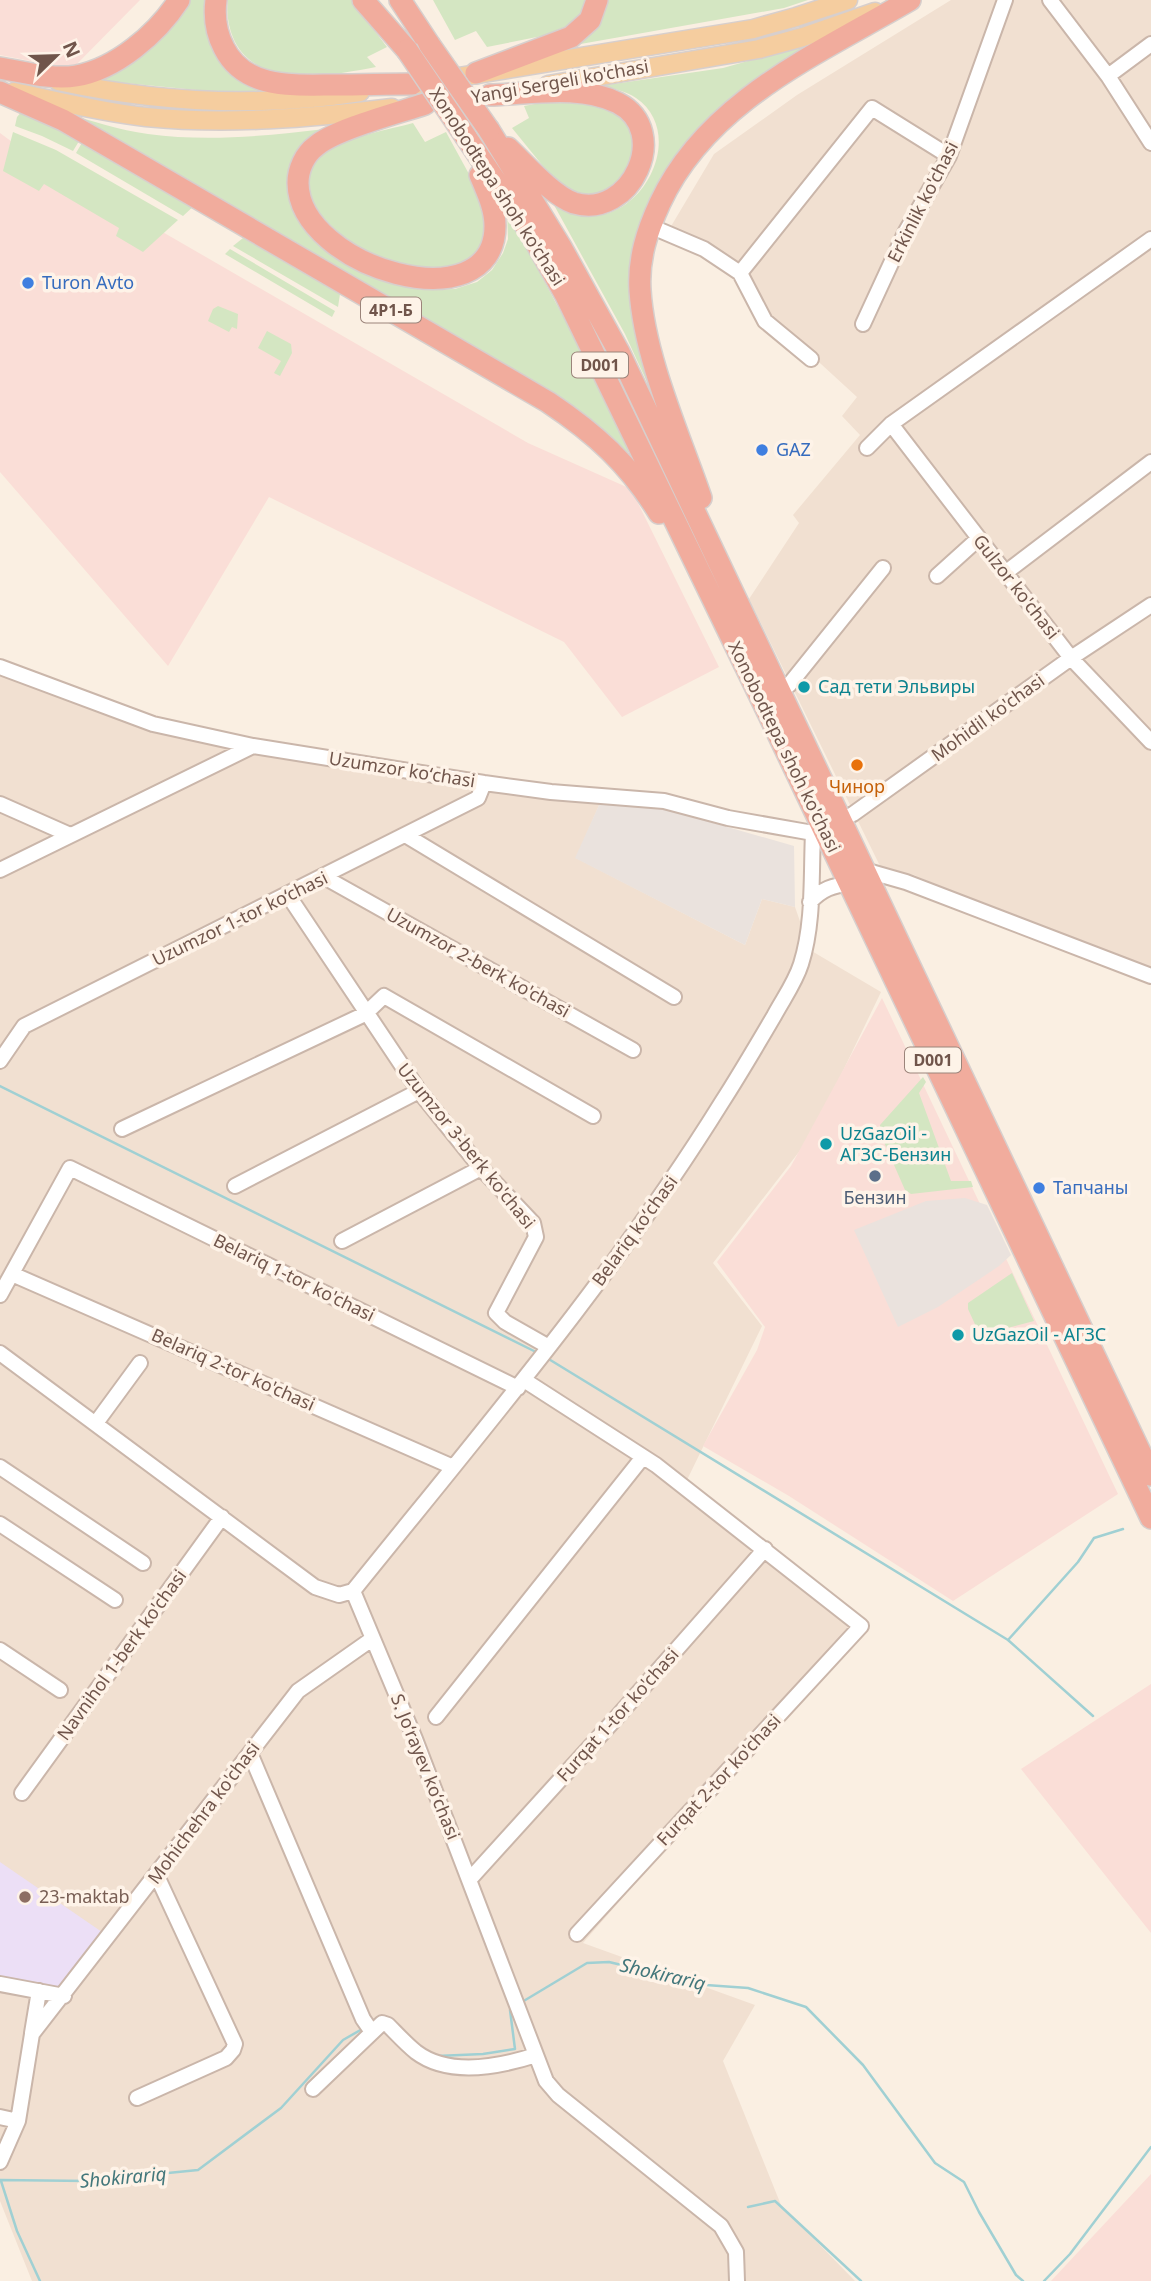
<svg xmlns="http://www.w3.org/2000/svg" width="1151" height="2281" font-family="'Noto Sans',sans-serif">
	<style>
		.residential { fill: #f1e0d1 }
		.commercial { fill: #faded7 }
		.industrial { fill: #eae2dd }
		.education { fill: #ecdff6 }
		.green { fill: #d4e6c2 }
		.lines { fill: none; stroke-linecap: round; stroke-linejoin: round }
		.stream { stroke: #a0d0d3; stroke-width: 2.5 }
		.minor-casing { stroke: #cab6aa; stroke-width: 18 }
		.major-casing { stroke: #d7cfcd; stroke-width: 21 }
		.highway-casing { stroke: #d7cfcd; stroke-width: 24 }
		.minor { stroke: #fff; stroke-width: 14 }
		.major { stroke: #f5cd9f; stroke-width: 18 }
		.highway { stroke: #f1ac9d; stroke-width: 21 }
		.highway-bridge-casing { stroke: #d7cfcd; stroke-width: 24; stroke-linecap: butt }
		.highway-bridge { stroke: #f1ac9d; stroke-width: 21 }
		.shop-dot { fill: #3f7fe0; stroke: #fef3e8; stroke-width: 2.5 }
		.culture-dot { fill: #0f9aa8; stroke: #fef3e8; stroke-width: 2.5 }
		.food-dot { fill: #e8710a; stroke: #fef3e8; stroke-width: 2.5 }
		.service-dot { fill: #5c6f8a; stroke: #fef3e8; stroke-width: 2.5 }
		.education-dot { fill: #8d6e63; stroke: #fef3e8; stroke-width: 2.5 }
		.labels { text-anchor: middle; stroke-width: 7; stroke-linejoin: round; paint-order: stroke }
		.shield { fill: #fef3e8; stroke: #9b847a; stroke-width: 2 }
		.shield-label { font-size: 16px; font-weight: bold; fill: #70554b }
		.street-label { font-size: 18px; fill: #70554b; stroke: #fef3e8 }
		.shop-label { font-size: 18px; fill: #366cbe; stroke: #fef3e8; text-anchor: start }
		.culture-label { font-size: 18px; fill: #0d838f; stroke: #fef3e8; text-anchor: start }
		.food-label { font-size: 18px; fill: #c56008; stroke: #fef3e8 }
		.service-label { font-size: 18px; fill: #4e5e75; stroke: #fef3e8 }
		.education-label { font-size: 18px; fill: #785e54; stroke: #fef3e8; text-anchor: start }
		.water-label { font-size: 19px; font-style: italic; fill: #43777b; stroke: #fef3e8 }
	</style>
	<rect width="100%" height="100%" fill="#faefe2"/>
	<!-- residential -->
	<path class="residential" d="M951,0H1151V981L914,875L881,868L749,599L799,523L793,515L860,435L842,416L857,397L821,364L766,320L741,268L670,228L714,154L797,95Z
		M0,664L153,724L600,803L576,858L745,945L762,899L795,907L810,950L881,992L812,1135L713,1263L762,1326L686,1482L866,1620L583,1943L755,2005L723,2061L781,2205L855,2281H32L0,2201Z"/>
	<!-- commercial -->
	<path class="commercial" d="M0,0H140L72,69L0,55Z
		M0,133L31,156L528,443L631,489L719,667L622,717L564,642L269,497L168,666L0,472Z
		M882,998L1118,1494L953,1601L789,1496L703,1446L757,1350L765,1327L717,1262L791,1166Z
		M1151,1684V1933L1021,1769Z
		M1151,2174V2281H1051Z"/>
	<!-- industrial -->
	<path class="industrial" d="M633,800L794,846L795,907L762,899L745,945L575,858L600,803Z
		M965,1198L987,1205L1011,1255L999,1266L938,1307L898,1327L854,1230L926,1201Z"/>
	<!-- education -->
	<path class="education" d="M0,1862L102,1932L61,1990L0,1976Z"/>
	<!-- green -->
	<path class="green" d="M191,0H209L237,78L258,90L274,92L207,91L94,80L183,11Z
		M228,0H351L387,47L367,57L376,67C333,75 260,90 235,42C229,29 226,15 228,0Z
		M433,0H589L577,22L542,36L487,47L476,31L455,40Z
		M608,0H808L784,8L575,45C593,34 604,22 608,0Z
		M829,38L742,91L635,251L678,450L625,334L554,205C566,209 577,215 590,216C646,217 686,132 636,98C626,91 612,88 600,86L723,68Z
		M562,99L596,102L633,123L632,174L595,198L572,193L551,176L512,128L529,118L524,106Z
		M23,110L81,138L73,151L42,136L15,126L17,117Z
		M64,113C92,121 119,130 148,134C207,142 266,136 325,129L289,188L296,214L392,283L422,290L455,289L477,282L492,270L503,253L508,239L507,211L633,448L625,454Z
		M413,123L425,142L446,132L487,207L489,220L479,256C469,260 456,269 444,271C440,271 433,269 428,269C414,267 400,265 386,260C349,246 274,194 326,152C343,138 391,129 413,123Z
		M13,132L56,150L178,220L143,252L116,236L119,228L44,184L39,191L3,171Z
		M83,141L196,204L183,216L76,153Z
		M243,238L340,294L338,307L233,246Z
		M230,249L335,311L332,317L225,254Z
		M218,306L238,314L237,329L232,327L229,332L208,321L213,309Z
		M267,331L291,344L292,353L280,376L274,373L281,361L258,348Z
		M923,1077L926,1082L919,1093L951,1181H971L973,1187L911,1194L905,1190L880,1133V1125Z
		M1012,1273L1034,1321L984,1334L979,1333L968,1309V1303Z"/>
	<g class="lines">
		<!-- stream -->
		<path class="stream" d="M0,1086L538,1353
			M547,1358L1008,1640L1093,1716
			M1008,1640L1078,1562L1094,1538L1123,1529
			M522,2002L587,1963L609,1962L706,1985L748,1988L806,2007L863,2065L935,2163L964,2182L979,2212L1016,2275L1023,2281
			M437,2056L483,2054L515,2049L510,2010L513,2008
			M0,2180L88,2181L198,2170L281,2108L343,2040L364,2028
			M1,2181L17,2231L40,2281
			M748,2207L775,2201L861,2281
			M1044,2281L1070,2254L1151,2147"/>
		<defs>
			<path id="minor" d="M1050,0L1108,76L1151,143
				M1108,76L1151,44
				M650,226L704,249L740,273L765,321L811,359
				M740,273L872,108L949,156
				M863,324L905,233L949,156L1005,0
				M891,424L1071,658L1151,742
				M867,448L891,424L1151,239
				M1005,573L1151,462
				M937,576L978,539
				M0,667L153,724L253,746L484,783L551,792L664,801L728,818L813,833
				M779,690L789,685L883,568
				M0,804L70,835
				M840,820L853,814L1071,658L1151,605
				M407,836L674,997
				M0,870L253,746
				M864,870L906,882L1151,976
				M324,877L633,1050
				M288,895L419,1091L481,1168L533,1223L536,1237L496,1313L505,1322L549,1347
				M810,902C822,889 833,885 850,884
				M0,1061L24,1026L478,798L484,783
				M122,1129L365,1014L384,996L593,1116
				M235,1186L419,1091
				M342,1241L481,1168
				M12,1274L453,1467
				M0,1295L70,1168L518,1388
				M0,1353L315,1587L339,1595L353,1591
				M524,1380L656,1465L861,1626L577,1934
				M96,1423L140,1363
				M0,1467L143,1563
				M0,1524L115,1600
				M353,1591C481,1432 614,1276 722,1102C740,1074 757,1045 774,1016C783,999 795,983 801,964C814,923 811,876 813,833L823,828
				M353,1591L415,1739L546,2081L558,2095L721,2226L736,2252L737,2281
				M0,1650L60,1690
				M436,1717L643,1457
				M250,1753L363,2019L372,2032
				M22,1793L222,1517
				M470,1879L617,1717L765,1549
				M0,1984L64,1996
				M32,2033L39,1991
				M313,2089L382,2023L388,2025C397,2034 406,2044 416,2052C449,2077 499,2067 536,2055
				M137,2098L226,2058L233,2050L235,2044L157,1876
				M0,2117L18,2121
				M0,2162L18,2121L32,2034L298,1691L372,1639"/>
			<path id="major" d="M58,81C159,103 258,108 360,92
				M416,84L753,29L796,17L848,0
				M548,85L759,49L803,37L875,12
				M14,92C57,101 101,112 146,117C228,125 310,118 392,108"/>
			<path id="highway" d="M216,0C214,16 216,33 224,48C245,90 295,85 336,85C361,85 387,84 412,84
				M363,0L407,50
				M400,0L429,44
				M0,68C24,72 52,80 76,76C116,69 157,34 179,0
				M476,73L571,37L590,20L597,0
				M0,92L63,120L548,402C596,434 629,464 659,513
				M490,95C530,94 581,84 618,103C672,131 631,220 574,203C553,196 525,164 508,148
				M425,104C398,113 336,129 316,146C305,154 298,169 298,183C299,268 495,325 495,226C495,208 487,192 480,175
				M489,130L561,247L619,352L1151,1475
				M466,137L530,232L565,294L769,715L1151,1518
				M701,498C679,434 644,357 640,290C638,259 647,231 660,203C707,101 818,54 910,0"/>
		</defs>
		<!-- minor casing -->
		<use href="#minor" class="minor-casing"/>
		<!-- major casing -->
		<use href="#major" class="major-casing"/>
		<!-- highway casing -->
		<use href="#highway" class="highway-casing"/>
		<!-- minor -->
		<use href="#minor" class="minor"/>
		<!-- major -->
		<use href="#major" class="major"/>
		<!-- highway -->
		<use href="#highway" class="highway"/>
		<defs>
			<path id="highway-bridge" d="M429,44L489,130
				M407,50L466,137"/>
		</defs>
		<!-- highway-bridge casing -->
		<use href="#highway-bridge" class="highway-bridge-casing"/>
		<!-- highway-bridge -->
		<use href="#highway-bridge" class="highway-bridge"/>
	</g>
	<!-- markers -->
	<g class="shop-dot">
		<circle cx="28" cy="283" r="7"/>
		<circle cx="762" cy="450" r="7"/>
		<circle cx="1039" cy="1188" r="7"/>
	</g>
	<g class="culture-dot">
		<circle cx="804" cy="687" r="7"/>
		<circle cx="826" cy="1144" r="7"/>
		<circle cx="958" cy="1335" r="7"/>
	</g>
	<circle class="food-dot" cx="857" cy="765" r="7"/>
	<circle class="service-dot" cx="875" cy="1176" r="7"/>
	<circle class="education-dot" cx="25" cy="1897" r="7"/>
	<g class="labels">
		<!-- shield labels -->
		<g class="shield">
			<rect x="361" y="297.5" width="60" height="25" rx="5"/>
			<rect x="572" y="352.5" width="56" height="25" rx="5"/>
			<rect x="905" y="1047.5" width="56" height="25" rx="5"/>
		</g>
		<g class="shield-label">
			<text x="391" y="316">4Р1-Б</text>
			<text x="600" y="371">D001</text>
			<text x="933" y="1066">D001</text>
		</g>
		<!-- street labels -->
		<g class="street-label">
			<text transform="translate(560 82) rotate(-10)" y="6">Yangi Sergeli ko'chasi</text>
			<text transform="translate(497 187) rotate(57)" y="6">Xonobodtepa shoh ko'chasi</text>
			<text transform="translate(923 202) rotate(-63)" y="6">Erkinlik ko'chasi</text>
			<text transform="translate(1016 587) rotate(52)" y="6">Gulzor ko'chasi</text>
			<text transform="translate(988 718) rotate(-36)" y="6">Mohidil ko'chasi</text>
			<text transform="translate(784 747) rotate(64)" y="6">Xonobodtepa shoh ko'chasi</text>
			<text transform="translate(402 770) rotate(9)" y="6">Uzumzor koʻchasi</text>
			<text transform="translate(240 919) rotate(-26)" y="6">Uzumzor 1-tor ko‘chasi</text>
			<text transform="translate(478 963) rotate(29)" y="6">Uzumzor 2-berk ko'chasi</text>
			<text transform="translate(466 1146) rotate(51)" y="6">Uzumzor 3-berk ko'chasi</text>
			<text transform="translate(635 1231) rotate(-54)" y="6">Belariq koʻchasi</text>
			<text transform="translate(294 1278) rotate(26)" y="6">Belariq 1-tor ko'chasi</text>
			<text transform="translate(233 1370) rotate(24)" y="6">Belariq 2-tor ko'chasi</text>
			<text transform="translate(122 1655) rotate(-54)" y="6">Navnihol 1-berk ko'chasi</text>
			<text transform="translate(618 1715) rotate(-48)" y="6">Furqat 1-tor ko'chasi</text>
			<text transform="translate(425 1767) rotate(68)" y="6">S. Joʻrayev koʻchasi</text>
			<text transform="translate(719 1780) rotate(-47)" y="6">Furqat 2-tor ko'chasi</text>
			<text transform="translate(204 1813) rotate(-53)" y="6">Mohichehra ko'chasi</text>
		</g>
		<!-- shop labels -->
		<g class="shop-label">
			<text x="42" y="289">Turon Avto</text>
			<text x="776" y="456">GAZ</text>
			<text x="1053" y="1194">Тапчаны</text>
		</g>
		<!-- culture labels -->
		<g class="culture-label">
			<text x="818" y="693">Сад тети Эльвиры</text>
			<text x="840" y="1140">UzGazOil -<tspan x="840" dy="21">АГЗС-Бензин</tspan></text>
			<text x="972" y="1341">UzGazOil - АГЗС</text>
		</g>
		<!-- food labels -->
		<g class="food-label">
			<text x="857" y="793">Чинор</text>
		</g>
		<!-- service labels -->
		<g class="service-label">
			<text x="875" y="1204">Бензин</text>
		</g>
		<!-- education labels -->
		<g class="education-label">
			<text x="39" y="1903">23-maktab</text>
		</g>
		<!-- water labels -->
		<g class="water-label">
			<text transform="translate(663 1974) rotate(13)" y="7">Shokirariq</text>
			<text transform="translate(123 2177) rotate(-5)" y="7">Shokirariq</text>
		</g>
	</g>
	<!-- north arrow -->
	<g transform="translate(56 56) rotate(67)" stroke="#fef3e8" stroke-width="5" paint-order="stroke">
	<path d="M0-5L12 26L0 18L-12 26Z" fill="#70554b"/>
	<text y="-10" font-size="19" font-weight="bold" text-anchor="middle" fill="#70554b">N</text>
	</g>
</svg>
